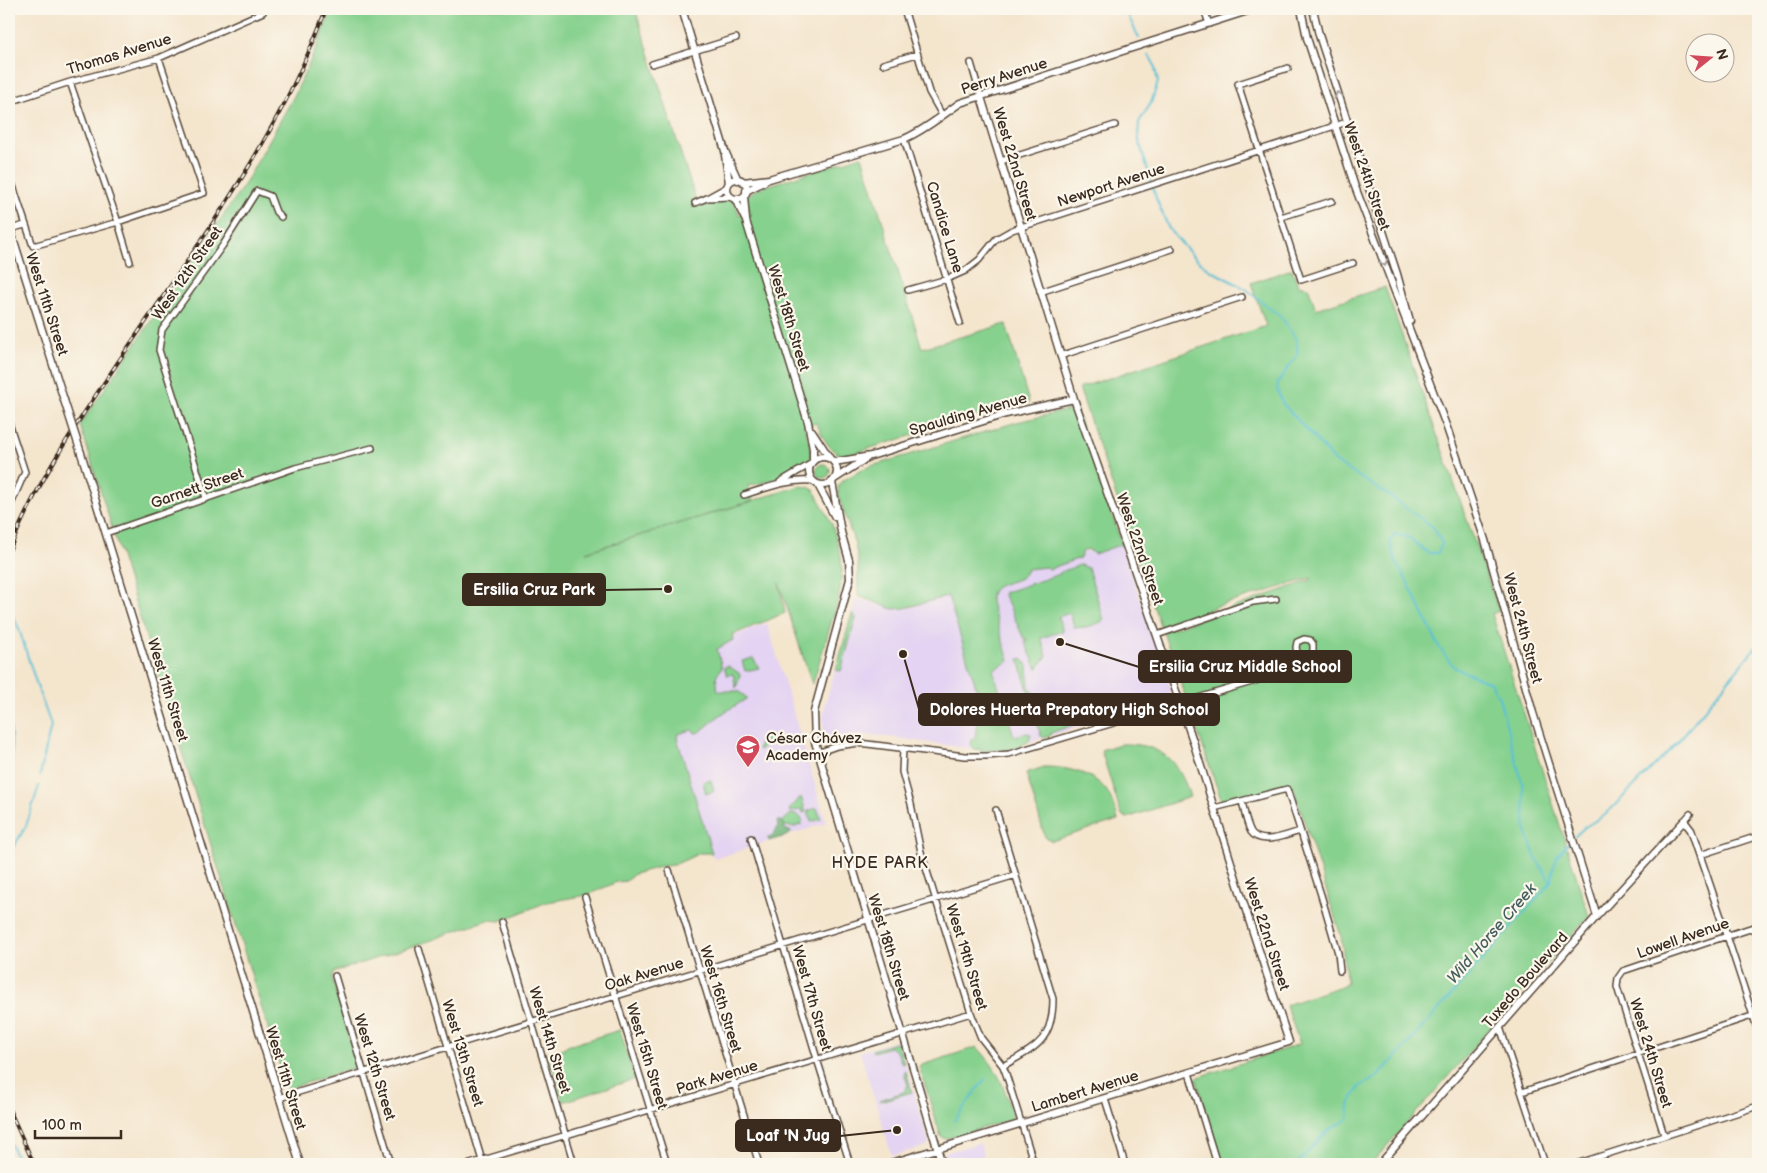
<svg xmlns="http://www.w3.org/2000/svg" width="1767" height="1173" font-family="'Balsamiq Sans',sans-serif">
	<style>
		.built { fill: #e4d3f2 }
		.green { fill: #87d18e; stroke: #617e56 }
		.forest { fill: #6db379; stroke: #546e4c }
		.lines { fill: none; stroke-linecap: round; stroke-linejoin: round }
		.stream { stroke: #58c0d5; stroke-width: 2 }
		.minor-casing { stroke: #574638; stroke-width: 8 }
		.tertiary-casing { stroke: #574638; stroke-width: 9 }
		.minor { stroke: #fff; stroke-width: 5 }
		.tertiary { stroke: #fff; stroke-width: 6 }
		.rail-casing { stroke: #3b2a1e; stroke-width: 4 }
		.rail { stroke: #fbf7ec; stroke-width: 2; stroke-dasharray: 5.5; stroke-linecap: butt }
		.tertiary-bridge-casing { stroke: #574638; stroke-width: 9; stroke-linecap: butt }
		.tertiary-bridge { stroke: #fff; stroke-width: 6 }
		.oneway { stroke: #a79f9a }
		.labels { text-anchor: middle; stroke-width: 4.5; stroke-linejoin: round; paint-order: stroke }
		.street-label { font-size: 15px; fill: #3b2a1e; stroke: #fbf7ec }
		.poi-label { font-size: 15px; fill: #3b2a1e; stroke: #fbf7ec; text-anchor: start }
		.neighbourhood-label { font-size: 16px; letter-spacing: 1px; fill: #3b2a1e; stroke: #fbf7ec }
		.water-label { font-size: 16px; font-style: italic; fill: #455e5e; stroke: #fbf7ec }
		.leader { fill: none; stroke: #3b2a1e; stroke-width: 2 }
		.callout-dot { fill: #3b2a1e; stroke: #fbf7ec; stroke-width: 2 }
		.callout { fill: #3b2a1e; stroke: #3b2a1e; stroke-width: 2 }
		.callout-label { font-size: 16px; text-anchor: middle; font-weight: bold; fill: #fff }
	</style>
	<rect width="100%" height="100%" fill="#fbf7ec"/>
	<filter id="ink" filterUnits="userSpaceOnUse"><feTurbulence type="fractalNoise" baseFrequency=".02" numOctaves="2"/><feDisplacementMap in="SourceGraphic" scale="10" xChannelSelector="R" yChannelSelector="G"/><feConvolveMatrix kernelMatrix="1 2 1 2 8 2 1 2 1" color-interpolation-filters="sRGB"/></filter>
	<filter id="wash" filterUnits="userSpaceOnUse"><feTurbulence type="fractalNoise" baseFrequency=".0096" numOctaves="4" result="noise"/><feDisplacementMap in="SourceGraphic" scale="20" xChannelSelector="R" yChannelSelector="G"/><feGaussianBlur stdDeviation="1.12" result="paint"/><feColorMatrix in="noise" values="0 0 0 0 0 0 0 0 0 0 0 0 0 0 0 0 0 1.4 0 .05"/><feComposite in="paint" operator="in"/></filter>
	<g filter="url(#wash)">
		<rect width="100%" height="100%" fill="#f4e5cd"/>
		<!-- built -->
		<path class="built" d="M1120,541L1171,689L1169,696L1159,702L997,752L977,750L984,698L951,594Z
			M948,596L980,700L974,749L875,735L860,734L826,740L824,738L823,719L825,705L856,598L893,609H905Z
			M767,623L826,823L714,859L674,732L707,646Z
			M896,1041L899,1043L929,1141L927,1146L892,1156L860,1052Z
			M980,1143L986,1164H948L944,1153Z"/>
		<!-- green -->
		<path class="green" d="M332,9H635L698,207C708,204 728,192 735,204C737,207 738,212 739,215L750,210L746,203L747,196L757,189L862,156L922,348L1006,324L1029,402L1014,404L845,456C828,452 824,437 816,423L804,426L809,441L811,457C798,477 769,481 748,486L753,501L586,552L800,486L808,487L814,490L832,524L841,556L842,571L839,597L813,683L812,684L779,583L785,613L732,635L733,640L717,649L722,668L716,676L718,691H738L746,697V699L719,716L700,732L695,733L692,730L678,734L677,738L712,853H700L674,865L663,866L634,874L626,881L617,882L587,895L547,902L500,921L488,920L475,924L429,941L334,972L332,978L357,1067L287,1089L80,425L246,182L294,96L315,51Z
			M1292,269L1298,285L1308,287L1316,309L1385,287L1499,611L1492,614L1589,916L1371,1164H1222L1196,1078L1300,1044L1286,1005L1347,984L1341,936L1293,786L1222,802L1163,632L1311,580V578L1215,607L1162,631L1079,388L1266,326L1251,283Z
			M1069,410H1076L1122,544L1097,553L1094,554L1088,549L1083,551L1080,558L1049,569L1046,567L1027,569C1022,588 987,577 991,602L1009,661L993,670L1014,736L1027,733L1031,734L1029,741C1014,753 990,751 972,749L971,741L975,738L980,700L948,596L905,608L893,609L858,596V561L855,544L839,498L838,487L842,481L865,468L1017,422Z
			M816 471a7 7 0 1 1 14 0a7 7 0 1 1-14 0Z
			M1080,565L1088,568L1104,620C1097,625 1083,629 1074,627L1070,613L1058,617L1063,631L1041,638L1047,656L1037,669L1025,642H1028L1027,639H1024L1003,593L1060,574V572Z
			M852,614H853L856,618L841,671L836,670Z
			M753,658L759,668L745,671L742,661Z
			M1022,658L1028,667L1029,688L1038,696L1030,698L1019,659Z
			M728,666L739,673L740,676L736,688L733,674L727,675L724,667Z
			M1041,708V716L1050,723H1055L1069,712L1073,725L1051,733L1050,736L1044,738L1041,736L1033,709Z
			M762,734L771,736V738L760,750L758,749Z
			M1120,744C1160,743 1179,760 1190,797L1127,818L1121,814L1101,750Z
			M1044,767C1066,767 1092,772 1106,790C1112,798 1115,810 1118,820L1052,841L1045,837L1026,773Z
			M711,780L714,791L706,794L703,782Z
			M801,797L806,812L803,813L802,809L791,812L789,810Z
			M817,808L821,819L811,822L808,811Z
			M791,814L798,815L802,819V824L795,827L784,826L782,822Z
			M620,1030L635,1079L563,1102L548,1053L564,1048V1047Z
			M895,1043L898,1044L904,1063L902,1064L897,1052L890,1047L873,1052L872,1050Z
			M977,1047C1000,1071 1003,1085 1013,1116L1011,1120L945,1139L941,1137L919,1066Z
			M906,1071L912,1092L880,1101V1099H882L904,1092L908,1085L904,1073Z"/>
		<!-- forest -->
		<path class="forest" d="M777,821H780L784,823L785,829L792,832L786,836L769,841L768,837L772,836L778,827Z"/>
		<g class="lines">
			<!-- stream -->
			<path class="stream" d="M1125,9L1139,38
				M1149,55L1154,64L1158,82L1151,103L1139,122L1138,137L1156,198L1169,229L1192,255L1208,269L1246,289L1282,318L1296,339L1298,354L1278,382L1277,390L1283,404L1337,463L1385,493L1433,527L1442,543L1438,553H1428L1408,537L1395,534L1390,542L1396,562L1410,587L1440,649L1455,668L1491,683L1499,698L1523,786L1526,831L1536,859L1551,882
				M9,607L19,629L38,689L51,725L40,775
				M9,696L12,759L9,787
				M1575,836L1585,827L1605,815L1677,743L1758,644
				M13,848L26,826L39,786
				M954,1121L985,1079
				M9,1141L20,1164
				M1297,1164L1327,1131L1348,1119L1349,1105L1359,1087L1377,1077L1415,1036L1551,882L1556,857L1571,840"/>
		</g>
	</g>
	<g filter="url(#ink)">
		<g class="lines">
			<defs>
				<path id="minor" d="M904,9L929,92L942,115
					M1204,9L1209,24
					M971,63L981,97
					M652,64L736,38
					M883,64L917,54
					M1288,68L1238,84L1301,280L1353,263
					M70,82L118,222L130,262
					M9,102L70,82L159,58L263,12
					M904,139L960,323
					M1001,161L1115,125
					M9,174L33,246L118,222L204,193L159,58
					M708,198L730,197
					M695,203L707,198L727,187
					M1281,217L1332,201
					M10,229L25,225
					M908,290L947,279L965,271L979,260L996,239L1012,230L1347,122
					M1040,292L1172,249
					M1060,356L1242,297
					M9,423L25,472L9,509
					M780,482L809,465
					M744,495C766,488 789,479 812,481
					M206,498L159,350L162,330L223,245L257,191L270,196L276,212L281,217
					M106,533L295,468L372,448
					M1157,635L1253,602L1276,599
					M903,748L902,772L911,804L921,852L971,1013L981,1038L1003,1066L1006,1074L1034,1164
					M817,753L837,746L859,743L965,756H987L1009,754L1252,682L1307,664L1313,656V644L1310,640L1304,639L1297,642L1296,648L1302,666
					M1242,801C1244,810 1246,823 1251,832C1261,846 1287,835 1300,831
					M1214,808L1287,789L1321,895L1338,953L1340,971
					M996,810L1053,999C1053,1041 1036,1047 1003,1066
					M1684,821L1690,814
					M751,838L817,1059L850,1164
					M1700,855L1758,836
					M669,870L759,1164
					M585,897L667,1164
					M502,922L574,1164
					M419,949L483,1164
					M335,976L391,1164
					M1500,1027L1545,1164
					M1189,1073L1217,1164
					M1522,1092L1758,1014
					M279,1098L1016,875
					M1105,1099L1125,1164
					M1664,1135L1617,987L1618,978L1623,971L1727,936L1758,1031
					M470,1164L971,1013
					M1576,1164L1758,1106"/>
				<path id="tertiary" d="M682,9L725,151L738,180
					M1301,9L1307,38L1354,184L1447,428L1485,540L1533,713L1597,916
					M1313,9L1319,35L1397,274L1410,321
					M725,155L729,183
					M727 189a10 10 0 1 1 20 0a10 10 0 1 1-20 0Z
					M743,182L769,179L904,139C925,130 941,116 960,103L1254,9
					M746,191L764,182
					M744,196L746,220
					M735,199L746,221L808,422L813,449V459
					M9,225L64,400
					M812,431L829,457
					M81,453L300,1164
					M809 471a14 14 0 1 1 28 0a14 14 0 1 1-28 0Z
					M834,462L871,456L1006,414L1074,399
					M836,478L867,458
					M832,482L841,532L849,560L850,579L814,712L815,742L942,1164
					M818,485L835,517
					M888,1164L1289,1042L1249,920L1193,741L1131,560L1074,399L981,97
					M1380,1164L1597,916L1684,821L1691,830L1727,936L1758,926"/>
			</defs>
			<!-- minor casing -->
			<use href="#minor" class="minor-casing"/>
			<!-- tertiary casing -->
			<use href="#tertiary" class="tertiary-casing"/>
			<!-- minor -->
			<use href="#minor" class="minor"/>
			<!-- tertiary -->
			<use href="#tertiary" class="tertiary"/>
			<defs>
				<path id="rail" d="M9,551C35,486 73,429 112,371C190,255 278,142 326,9
					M9,1109L34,1164
					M1748,1164L1758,1155"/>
			</defs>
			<!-- rail casing -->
			<use href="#rail" class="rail-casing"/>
			<!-- rail -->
			<use href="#rail" class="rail"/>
			<defs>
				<path id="tertiary-bridge" d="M64,400L81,453"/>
			</defs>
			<!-- tertiary-bridge casing -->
			<use href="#tertiary-bridge" class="tertiary-bridge-casing"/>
			<!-- tertiary-bridge -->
			<use href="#tertiary-bridge" class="tertiary-bridge"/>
		</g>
		<!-- one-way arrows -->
		<defs><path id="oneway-chevron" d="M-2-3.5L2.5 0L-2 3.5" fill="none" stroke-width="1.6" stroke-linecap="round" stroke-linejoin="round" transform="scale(1.25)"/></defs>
		<g class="oneway">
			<use href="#oneway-chevron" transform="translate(1338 95) rotate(-108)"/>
			<use href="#oneway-chevron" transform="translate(1384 263) rotate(70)"/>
		</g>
	</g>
	<!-- icons -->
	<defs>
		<symbol id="school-pin" viewBox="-11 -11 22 30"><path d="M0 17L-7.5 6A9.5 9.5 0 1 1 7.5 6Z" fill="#d1495b" stroke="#fbf7ec"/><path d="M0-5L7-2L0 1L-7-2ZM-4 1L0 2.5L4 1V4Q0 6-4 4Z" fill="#fff"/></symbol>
	</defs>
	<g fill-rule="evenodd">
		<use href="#school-pin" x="734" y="733" width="28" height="38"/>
	</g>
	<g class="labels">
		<!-- street labels -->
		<g class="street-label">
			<text transform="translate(119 54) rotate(-17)" y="5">Thomas Avenue</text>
			<text transform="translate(1004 76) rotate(-18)" y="5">Perry Avenue</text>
			<text transform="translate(1015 164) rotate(73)" y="5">West 22nd Street</text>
			<text transform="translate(1367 176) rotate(71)" y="5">West 24th Street</text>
			<text transform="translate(1111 185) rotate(-18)" y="5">Newport Avenue</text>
			<text transform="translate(945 227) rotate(73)" y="5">Candice Lane</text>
			<text transform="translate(187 273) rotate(-55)" y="5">West 12th Street</text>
			<text transform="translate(47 304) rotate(72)" y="5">West 11th Street</text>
			<text transform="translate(789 318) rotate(73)" y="5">West 18th Street</text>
			<text transform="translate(968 414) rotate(-16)" y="5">Spaulding Avenue</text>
			<text transform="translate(197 488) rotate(-19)" y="5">Garnett Street</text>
			<text transform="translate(1140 549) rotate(71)" y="5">West 22nd Street</text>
			<text transform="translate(1523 628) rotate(75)" y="5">West 24th Street</text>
			<text transform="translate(168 690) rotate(73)" y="5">West 11th Street</text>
			<text transform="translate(1267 934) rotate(72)" y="5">West 22nd Street</text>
			<text transform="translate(1683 938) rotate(-19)" y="5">Lowell Avenue</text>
			<text transform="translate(889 947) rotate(73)" y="5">West 18th Street</text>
			<text transform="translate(967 957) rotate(73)" y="5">West 19th Street</text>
			<text transform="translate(644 974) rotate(-17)" y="5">Oak Avenue</text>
			<text transform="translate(1525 980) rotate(-49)" y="5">Tuxedo Boulevard</text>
			<text transform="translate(812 998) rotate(74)" y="5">West 17th Street</text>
			<text transform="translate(721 999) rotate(73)" y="5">West 16th Street</text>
			<text transform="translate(550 1040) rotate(73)" y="5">West 14th Street</text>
			<text transform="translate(463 1053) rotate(73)" y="5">West 13th Street</text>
			<text transform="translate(1651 1053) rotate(73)" y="5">West 24th Street</text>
			<text transform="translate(647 1056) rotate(73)" y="5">West 15th Street</text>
			<text transform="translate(375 1067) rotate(73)" y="5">West 12th Street</text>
			<text transform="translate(717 1077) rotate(-17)" y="5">Park Avenue</text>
			<text transform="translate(286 1078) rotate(73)" y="5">West 11th Street</text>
			<text transform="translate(1085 1091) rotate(-17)" y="5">Lambert Avenue</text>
		</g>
		<!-- poi labels -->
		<g class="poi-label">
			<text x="766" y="743">César Chávez<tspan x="766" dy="17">Academy</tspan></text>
		</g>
		<!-- neighbourhood labels -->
		<g class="neighbourhood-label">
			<text x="880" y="868">HYDE PARK</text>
		</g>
		<!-- water labels -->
		<g class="water-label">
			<text transform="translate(1491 933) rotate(-49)" y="6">Wild Horse Creek</text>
		</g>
	</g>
	<!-- callouts -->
	<path class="leader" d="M668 589L605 590M1060 642L1139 667M903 654L919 709M897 1130L840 1136"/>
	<g class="callout-dot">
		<circle cx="668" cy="589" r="5"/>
		<circle cx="1060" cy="642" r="5"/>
		<circle cx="903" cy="654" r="5"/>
		<circle cx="897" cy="1130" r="5"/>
	</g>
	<g class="callout">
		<rect x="463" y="574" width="142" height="31" rx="5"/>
		<rect x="1139" y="651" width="212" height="31" rx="5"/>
		<rect x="919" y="694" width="300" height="31" rx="5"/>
		<rect x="736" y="1120" width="104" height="31" rx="5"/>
	</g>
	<g class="callout-label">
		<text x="534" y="595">Ersilia Cruz Park</text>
		<text x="1245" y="672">Ersilia Cruz Middle School</text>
		<text x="1069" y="715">Dolores Huerta Prepatory High School</text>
		<text x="788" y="1141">Loaf 'N Jug</text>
	</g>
	<!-- margin -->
	<rect width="1767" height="1173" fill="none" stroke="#fbf7ec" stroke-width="30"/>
	<!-- north arrow -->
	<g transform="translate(1710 58) rotate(73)"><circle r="24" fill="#fbf7ec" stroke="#aea59a"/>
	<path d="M0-4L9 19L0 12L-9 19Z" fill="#d1495b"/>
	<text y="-8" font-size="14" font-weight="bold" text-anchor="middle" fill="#3b2a1e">N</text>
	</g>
	<!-- scale -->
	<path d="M35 1130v8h86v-8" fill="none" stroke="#3b2a1e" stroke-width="2.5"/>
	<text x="42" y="1130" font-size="15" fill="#3b2a1e" stroke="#fbf7ec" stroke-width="4" paint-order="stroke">100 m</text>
</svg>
